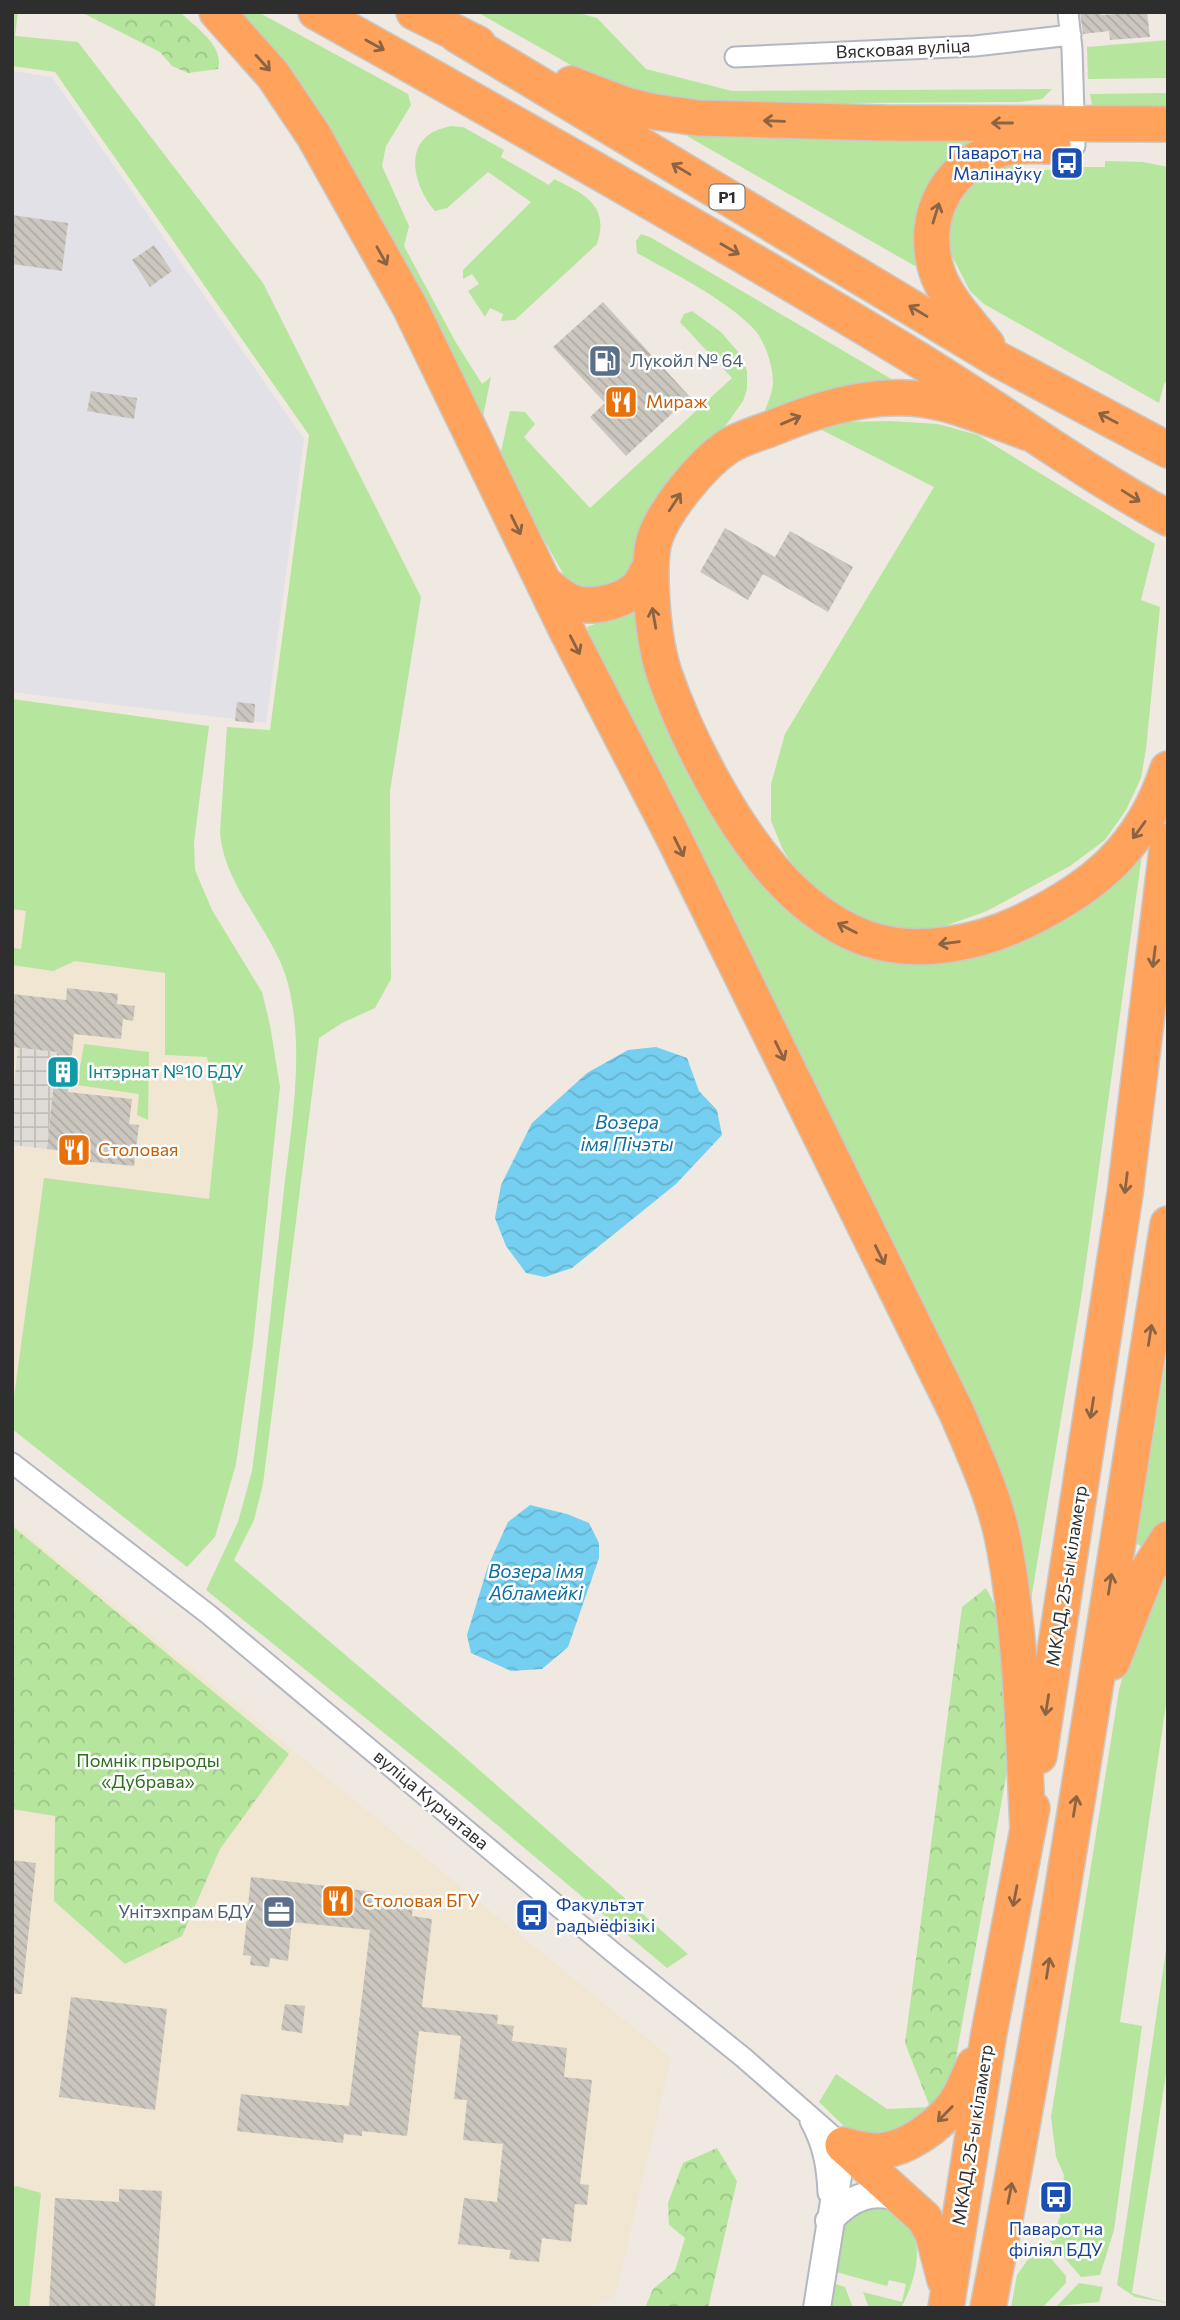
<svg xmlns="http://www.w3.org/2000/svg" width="1180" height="2320" font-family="Commissioner,sans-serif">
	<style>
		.industrial { fill: #e3e1e8 }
		.education { fill: #f0e6d1 }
		.grass { fill: #b6e59e }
		.forest { fill: url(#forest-crowns) }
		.plaza { fill: url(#plaza-grid) }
		.water { fill: url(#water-waves) }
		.building { fill: url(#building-back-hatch) }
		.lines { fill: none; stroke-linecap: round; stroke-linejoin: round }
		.street-casing { stroke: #b4b7c1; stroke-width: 23 }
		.secondary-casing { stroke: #b4b7c1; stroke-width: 30 }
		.highway-casing { stroke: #c9c9c9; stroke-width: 38 }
		.street { stroke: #fff; stroke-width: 19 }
		.secondary { stroke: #fff; stroke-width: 26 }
		.highway { stroke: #ffa35c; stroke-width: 35 }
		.oneway { stroke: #8c6343 }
		.labels { text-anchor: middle; stroke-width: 5; stroke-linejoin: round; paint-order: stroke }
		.shield { fill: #fff; stroke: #6d6d6d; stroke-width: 2 }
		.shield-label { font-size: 16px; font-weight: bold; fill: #2e2e2e }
		.street-label { font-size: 18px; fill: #2e2e2e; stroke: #fff }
		.transit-label { font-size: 18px; fill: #164399; stroke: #fff; text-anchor: end }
		.service-label { font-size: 18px; fill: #4e5e75; stroke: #fff; text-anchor: start }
		.food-label { font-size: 18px; fill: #c56008; stroke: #fff; text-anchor: start }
		.culture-label { font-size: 18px; fill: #0d838f; stroke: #fff; text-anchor: start }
		.park-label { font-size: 18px; fill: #2c6e1b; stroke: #fff }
		.water-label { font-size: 19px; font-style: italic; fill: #0d6fa3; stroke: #fff }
	</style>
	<defs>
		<pattern id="forest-crowns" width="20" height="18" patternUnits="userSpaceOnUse" patternTransform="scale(1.75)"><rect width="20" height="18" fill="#b6e59e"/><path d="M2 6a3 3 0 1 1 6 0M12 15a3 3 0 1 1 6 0" fill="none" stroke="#9dc588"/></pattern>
		<pattern id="plaza-grid" width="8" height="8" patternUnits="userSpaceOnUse" patternTransform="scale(1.75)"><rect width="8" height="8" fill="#dfdcd8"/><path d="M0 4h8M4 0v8" fill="none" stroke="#c0bdba"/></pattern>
		<pattern id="water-waves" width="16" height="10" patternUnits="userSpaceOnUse" patternTransform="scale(1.75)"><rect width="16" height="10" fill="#75cff0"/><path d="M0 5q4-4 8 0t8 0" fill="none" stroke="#66b2ce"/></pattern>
		<pattern id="building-back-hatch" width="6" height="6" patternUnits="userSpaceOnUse" patternTransform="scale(1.75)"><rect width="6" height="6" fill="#cbc7bf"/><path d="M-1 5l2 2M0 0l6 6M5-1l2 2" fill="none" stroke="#afaba4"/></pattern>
	</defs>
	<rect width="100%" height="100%" fill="#efe9e1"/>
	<!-- industrial -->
	<path class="industrial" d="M12,71L52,77L304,439L266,723L12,692Z"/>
	<!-- education -->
	<path class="education" d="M12,843L192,952L235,1111L229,1218L12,1420Z
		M12,1522L671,2058L615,2296L586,2308H12Z"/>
	<!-- grass -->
	<path class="grass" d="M12,12H18L15,36L78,42L263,283L421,597L390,791L391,979L375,1008L342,1023L319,1038L263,1484L254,1520L234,1560L451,1745L688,1954L667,1968L465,1798L206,1590L238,1522L252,1471C264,1383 272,1295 282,1208C289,1137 305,1063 290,992C279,934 225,892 220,833L227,727L270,730L309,435L55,72L12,66Z
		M231,12H258L408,94L411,105L386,146L382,166L409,226L404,246L455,341L482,384L491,377L482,421Z
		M477,12H574L597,18L646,69L732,91L1052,89L1042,99L1019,102L680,104L592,77Z
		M1168,40V78L1088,79L1087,47Z
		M1168,93V117L1100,113L1092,105L1090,94Z
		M451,126L463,127L504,150L501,157L549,185L554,179C584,194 610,205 597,244L515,320L501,321L503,314L490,308L485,317L468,291L479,284L472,274L463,279V270L531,202L488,172L447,208L435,211C416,190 402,147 435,131C440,129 446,127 451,126Z
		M692,129L1013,133L987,144L920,264L915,266L687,136Z
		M1105,161L1143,162L1168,167V379L1164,384L1159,403L984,304L970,291L953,258H946L945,218L976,177L997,168L1018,164L1024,170H1051V177L1077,178L1078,167H1105Z
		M641,234L650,237L893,380L891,384L761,419C766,407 772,396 773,383C773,365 765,340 752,327C723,298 673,273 637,253L636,241Z
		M692,311L721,332L739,353L747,371V389L743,401L726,425L672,482L626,578L593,593L569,584L499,460L510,411L525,412L535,424L524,437L590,508L732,378L680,322L684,314Z
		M891,421L938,424L978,435L1155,544L1141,600L1160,607L1146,749L1141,778L1126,810L1105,840L1070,866L987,911L931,931H903L872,925L848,914L798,874L783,850L771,821V784L785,734L934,487L816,427L843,422Z
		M638,608L790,901L933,957L1143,847L1082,1292L1029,1612L595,654L587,627Z
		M12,699L209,726L194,842L195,870L212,910L262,992L270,1025L280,1087L253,1344L236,1464L215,1537L187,1567L12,1429V1411L44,1178L209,1199L218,1111L207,1057L165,1055V973L75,961L53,971L12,965V948L21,949L26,911L12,909Z
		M84,1044L149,1052L148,1120L137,1115L139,1094L77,1085Z
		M1168,1347V1519L1145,1549L1136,1543Z
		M1168,1567V1690L1120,2022L1142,2026L1114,2230L1100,2275L1081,2277L1050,2241L1060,2217L1064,2175L1056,2157L1051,2117L1119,1690L1132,1643Z
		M1168,1936V2061L1132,2293L1168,2303L1135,2297L1117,2285Z
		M836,2074L887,2109L929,2107L898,2138L858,2135L846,2128L819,2102Z
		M16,2186L41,2193L29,2308H12V2187Z
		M874,2202L901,2209C905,2217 911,2226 914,2235C922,2259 912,2287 901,2308H869L863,2292L902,2302L906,2284L889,2280L887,2286L836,2272C840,2237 839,2218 874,2202Z
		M1039,2244L1066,2276V2283L1042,2308H1011L1017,2275Z
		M832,2283L845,2287L853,2308H830Z
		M1079,2283L1103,2287L1099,2302L1057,2306Z"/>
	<!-- forest -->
	<path class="forest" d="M81,12H180C195,27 225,46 218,69L188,73L172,66L160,52Z
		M12,1526L289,1754L220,1849L182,1936L125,1964L54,1901L55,1816L12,1809Z
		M986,1588L1000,1614L1010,1754L951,2086L930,2107L905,2043L962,1607Z
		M717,2148L737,2181L708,2308H645L653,2289L675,2271L685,2238L669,2225L668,2203L683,2163Z"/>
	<!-- plaza -->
	<path class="plaza" d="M18,1048L57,1052L47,1149L12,1145V1103Z"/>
	<!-- water -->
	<path class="water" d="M656,1047L687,1058L699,1091L717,1110L722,1135L676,1184L572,1268L545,1277L526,1273L506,1246L495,1218L501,1185L532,1123L587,1073L628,1050Z
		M530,1505L567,1514L589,1523L599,1543V1558L568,1647L542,1669L511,1671L471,1653L467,1635L488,1566L508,1522Z"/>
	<!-- building -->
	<path class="building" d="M1080,12H1101V15L1147,12L1150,37L1110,40L1109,31L1083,34Z
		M12,215L68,223L62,271L12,264Z
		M154,245L172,271L150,287L132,260Z
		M603,302L690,397L626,456L590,417L605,403L553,347Z
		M91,391L137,398L134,419L87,411Z
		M725,528L775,557L790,531L853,567L828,612L763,574L748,600L700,572Z
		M237,702L255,704L254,723L235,721Z
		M67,988L118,994L117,1004L135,1006L133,1021L123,1019L121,1039L74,1034L68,1092L132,1099L129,1124L139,1125L134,1166L62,1159L63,1151L47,1149L57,1052L12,1047V994L66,1000Z
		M12,1860L36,1863L22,1994H12Z
		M251,1877L375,1892L374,1902L413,1906L412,1916L432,1919L422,2007L498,2015L497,2024L514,2026L512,2041L567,2048L564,2077L592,2080L580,2184L589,2185L587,2205L575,2204L571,2242L542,2238L539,2262L509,2259L511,2250L458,2244L464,2198L497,2202L503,2144L463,2140L467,2100L454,2099L461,2036L419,2031L407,2136L362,2131V2136L344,2134L343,2143L237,2131L241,2094L349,2106L370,1930L292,1922L288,1961L270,1958L269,1967L250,1965L251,1956L243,1955Z
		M71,1997L167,2009L155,2110L59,2097Z
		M285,2004L305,2006L302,2033L281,2030Z
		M119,2189L162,2191L155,2308H49L55,2198L119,2202Z"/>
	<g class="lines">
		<defs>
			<path id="street" d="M1068,12L1072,49L1075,146
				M735,57L975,46L1071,35
				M12,1463L208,1614L615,1954L744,2058L843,2145
				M810,2121C823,2144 827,2167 828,2193"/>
			<path id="secondary" d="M829,2221C850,2197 874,2187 904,2200
				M817,2308L843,2145"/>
			<path id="highway" d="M217,12L273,75L314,136L410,307L567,631L672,834L957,1413C976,1458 997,1502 1005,1550C1022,1642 1023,1736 1028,1829
				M316,12C511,121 707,232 899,348C990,402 1075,467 1168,518
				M414,12L478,44
				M457,35L997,359L1168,450
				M571,84L626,105L649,111L698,118L885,123L1168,124
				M987,345C969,322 944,297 936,269C920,214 949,162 1005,148C1020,144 1038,146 1053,146
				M1032,434C1003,424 975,412 946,404C889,388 828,405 775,427C760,433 740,438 727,447C701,465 665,509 655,538C650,552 651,569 651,583C652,612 655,645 664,673C689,745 740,843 797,895C817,913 842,930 868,939C917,955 975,944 1020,923C1094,888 1142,848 1168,769
				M545,584C553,590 563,599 572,602C592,610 626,601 640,585C644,579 647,571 651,565
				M1112,1662L1147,1572L1168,1539
				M1039,1756L1125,1194L1168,841
				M843,2145C855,2148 868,2152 881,2151C908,2148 938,2126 954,2105C963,2093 968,2078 974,2065
				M843,2145L924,2218L933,2234L945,2280
				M946,2308L989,2033L1032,1808
				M988,2308C1058,1949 1110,1585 1168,1224"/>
		</defs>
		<!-- street casing -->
		<use href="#street" class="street-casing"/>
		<!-- secondary casing -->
		<use href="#secondary" class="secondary-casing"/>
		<!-- highway casing -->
		<use href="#highway" class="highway-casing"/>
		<!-- street -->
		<use href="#street" class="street"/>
		<!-- secondary -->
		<use href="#secondary" class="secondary"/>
		<!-- highway -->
		<use href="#highway" class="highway"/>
	</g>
	<!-- one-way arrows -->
	<defs><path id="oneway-shaft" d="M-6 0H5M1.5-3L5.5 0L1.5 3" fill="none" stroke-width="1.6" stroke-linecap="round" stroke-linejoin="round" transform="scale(1.75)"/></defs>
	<g class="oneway">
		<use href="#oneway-shaft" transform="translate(375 45) rotate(29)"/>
		<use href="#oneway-shaft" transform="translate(263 63) rotate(48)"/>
		<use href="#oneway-shaft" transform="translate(774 121) rotate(-178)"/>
		<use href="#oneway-shaft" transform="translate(1002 123) rotate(-180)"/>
		<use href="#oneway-shaft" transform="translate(681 169) rotate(-149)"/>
		<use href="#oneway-shaft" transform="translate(936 213) rotate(-73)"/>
		<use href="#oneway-shaft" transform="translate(730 249) rotate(30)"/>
		<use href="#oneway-shaft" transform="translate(382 256) rotate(61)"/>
		<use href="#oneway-shaft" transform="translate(918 311) rotate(-149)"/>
		<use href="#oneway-shaft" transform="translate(1108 418) rotate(-152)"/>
		<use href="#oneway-shaft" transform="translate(791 420) rotate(-23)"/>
		<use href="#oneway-shaft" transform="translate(1131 496) rotate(32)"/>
		<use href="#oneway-shaft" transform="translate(675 502) rotate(-57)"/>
		<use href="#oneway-shaft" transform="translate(516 525) rotate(64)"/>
		<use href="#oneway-shaft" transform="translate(654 618) rotate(-100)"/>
		<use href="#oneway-shaft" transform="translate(575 645) rotate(63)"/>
		<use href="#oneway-shaft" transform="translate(1139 830) rotate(126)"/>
		<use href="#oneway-shaft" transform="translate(679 847) rotate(64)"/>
		<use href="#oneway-shaft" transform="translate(847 928) rotate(-153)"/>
		<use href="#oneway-shaft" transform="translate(949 943) rotate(172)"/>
		<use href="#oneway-shaft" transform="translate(1154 957) rotate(97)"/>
		<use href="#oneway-shaft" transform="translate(780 1051) rotate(64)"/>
		<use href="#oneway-shaft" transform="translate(1126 1183) rotate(97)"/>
		<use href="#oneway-shaft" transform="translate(880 1255) rotate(64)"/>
		<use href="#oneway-shaft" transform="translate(1150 1335) rotate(-81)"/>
		<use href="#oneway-shaft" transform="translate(1092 1408) rotate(99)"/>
		<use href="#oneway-shaft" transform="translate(1110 1584) rotate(-81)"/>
		<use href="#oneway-shaft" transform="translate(1047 1705) rotate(99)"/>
		<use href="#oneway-shaft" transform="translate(1075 1806) rotate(-81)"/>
		<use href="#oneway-shaft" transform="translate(1015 1896) rotate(101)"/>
		<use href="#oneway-shaft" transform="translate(1048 1968) rotate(-81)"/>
		<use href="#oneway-shaft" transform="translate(945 2114) rotate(134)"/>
		<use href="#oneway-shaft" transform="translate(1010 2193) rotate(-79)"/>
	</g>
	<!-- icons -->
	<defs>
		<symbol id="bus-square" viewBox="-11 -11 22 22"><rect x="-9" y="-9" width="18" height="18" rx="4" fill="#1a4fb4" stroke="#fff"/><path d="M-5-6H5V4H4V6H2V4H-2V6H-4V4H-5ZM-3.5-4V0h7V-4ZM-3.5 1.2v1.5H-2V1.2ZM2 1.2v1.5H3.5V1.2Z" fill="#fff"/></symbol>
		<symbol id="fuel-square" viewBox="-11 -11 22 22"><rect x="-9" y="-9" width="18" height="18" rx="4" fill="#5c6f8a" stroke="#fff"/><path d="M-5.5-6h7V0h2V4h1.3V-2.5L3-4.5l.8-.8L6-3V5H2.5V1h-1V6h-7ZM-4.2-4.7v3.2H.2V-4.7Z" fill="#fff"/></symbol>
		<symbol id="restaurant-square" viewBox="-11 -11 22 22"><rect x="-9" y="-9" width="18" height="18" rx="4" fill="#e8710a" stroke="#fff"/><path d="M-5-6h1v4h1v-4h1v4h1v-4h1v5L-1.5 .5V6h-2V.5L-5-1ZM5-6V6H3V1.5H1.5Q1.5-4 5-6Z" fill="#fff"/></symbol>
		<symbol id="building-square" viewBox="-11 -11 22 22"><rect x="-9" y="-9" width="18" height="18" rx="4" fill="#0f9aa8" stroke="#fff"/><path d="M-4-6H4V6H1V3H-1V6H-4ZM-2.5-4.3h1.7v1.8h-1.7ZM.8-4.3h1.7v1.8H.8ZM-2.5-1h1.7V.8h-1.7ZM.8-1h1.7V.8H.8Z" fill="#fff"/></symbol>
		<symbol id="office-square" viewBox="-11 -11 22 22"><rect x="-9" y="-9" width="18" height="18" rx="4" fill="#5c6f8a" stroke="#fff"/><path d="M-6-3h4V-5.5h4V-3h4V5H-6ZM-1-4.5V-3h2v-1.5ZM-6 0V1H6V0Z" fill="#fff"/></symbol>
	</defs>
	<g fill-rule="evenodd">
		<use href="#bus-square" x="1048" y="144" width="38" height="38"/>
		<use href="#fuel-square" x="586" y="342" width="38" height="38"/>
		<use href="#restaurant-square" x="602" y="383" width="38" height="38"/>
		<use href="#building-square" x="44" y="1053" width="38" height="38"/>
		<use href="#restaurant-square" x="55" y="1131" width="38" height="38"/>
		<use href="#restaurant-square" x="319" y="1882" width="38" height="38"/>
		<use href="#office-square" x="260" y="1893" width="38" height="38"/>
		<use href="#bus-square" x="513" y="1896" width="38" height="38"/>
		<use href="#bus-square" x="1037" y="2178" width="38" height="38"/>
	</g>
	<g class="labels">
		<!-- shield labels -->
		<rect class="shield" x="709.5" y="184.5" width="35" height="25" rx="5"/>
		<g class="shield-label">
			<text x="727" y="203">Р1</text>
		</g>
		<!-- street labels -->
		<g class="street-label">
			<text transform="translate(903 49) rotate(-3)" y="6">Вясковая вуліца</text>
			<text transform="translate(1067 1576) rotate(-81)" y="6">МКАД, 25-ы кіламетр</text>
			<text transform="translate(431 1800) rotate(40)" y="6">вуліца Курчатава</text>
			<text transform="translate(973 2135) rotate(-81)" y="6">МКАД, 25-ы кіламетр</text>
		</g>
		<!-- transit labels -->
		<g class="transit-label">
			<text x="1042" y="159">Паварот на<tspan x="1042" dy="21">Малінаўку</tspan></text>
			<text x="556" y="1911" text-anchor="start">Факультэт<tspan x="556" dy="21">радыёфізікі</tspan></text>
			<text x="1056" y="2235" text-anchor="middle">Паварот на<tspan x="1056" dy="21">філіял БДУ</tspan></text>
		</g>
		<!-- service labels -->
		<g class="service-label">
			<text x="630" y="367">Лукойл № 64</text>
			<text x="254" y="1918" text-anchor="end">Унітэхпрам БДУ</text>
		</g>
		<!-- food labels -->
		<g class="food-label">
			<text x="646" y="408">Мираж</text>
			<text x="98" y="1156">Столовая</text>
			<text x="362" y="1907">Столовая БГУ</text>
		</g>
		<!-- culture labels -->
		<g class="culture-label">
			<text x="88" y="1078">Інтэрнат №10 БДУ</text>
		</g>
		<!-- park labels -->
		<g class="park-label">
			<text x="148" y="1767">Помнік прыроды<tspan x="148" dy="21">«Дубрава»</tspan></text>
		</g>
		<!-- water labels -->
		<g class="water-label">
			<text x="627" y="1129">Возера<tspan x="627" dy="22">імя Пічэты</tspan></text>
			<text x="536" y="1578">Возера імя<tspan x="536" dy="22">Абламейкі</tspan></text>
		</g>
	</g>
	<!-- border -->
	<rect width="1180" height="2320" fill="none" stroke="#2e2e2e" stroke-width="28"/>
</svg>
